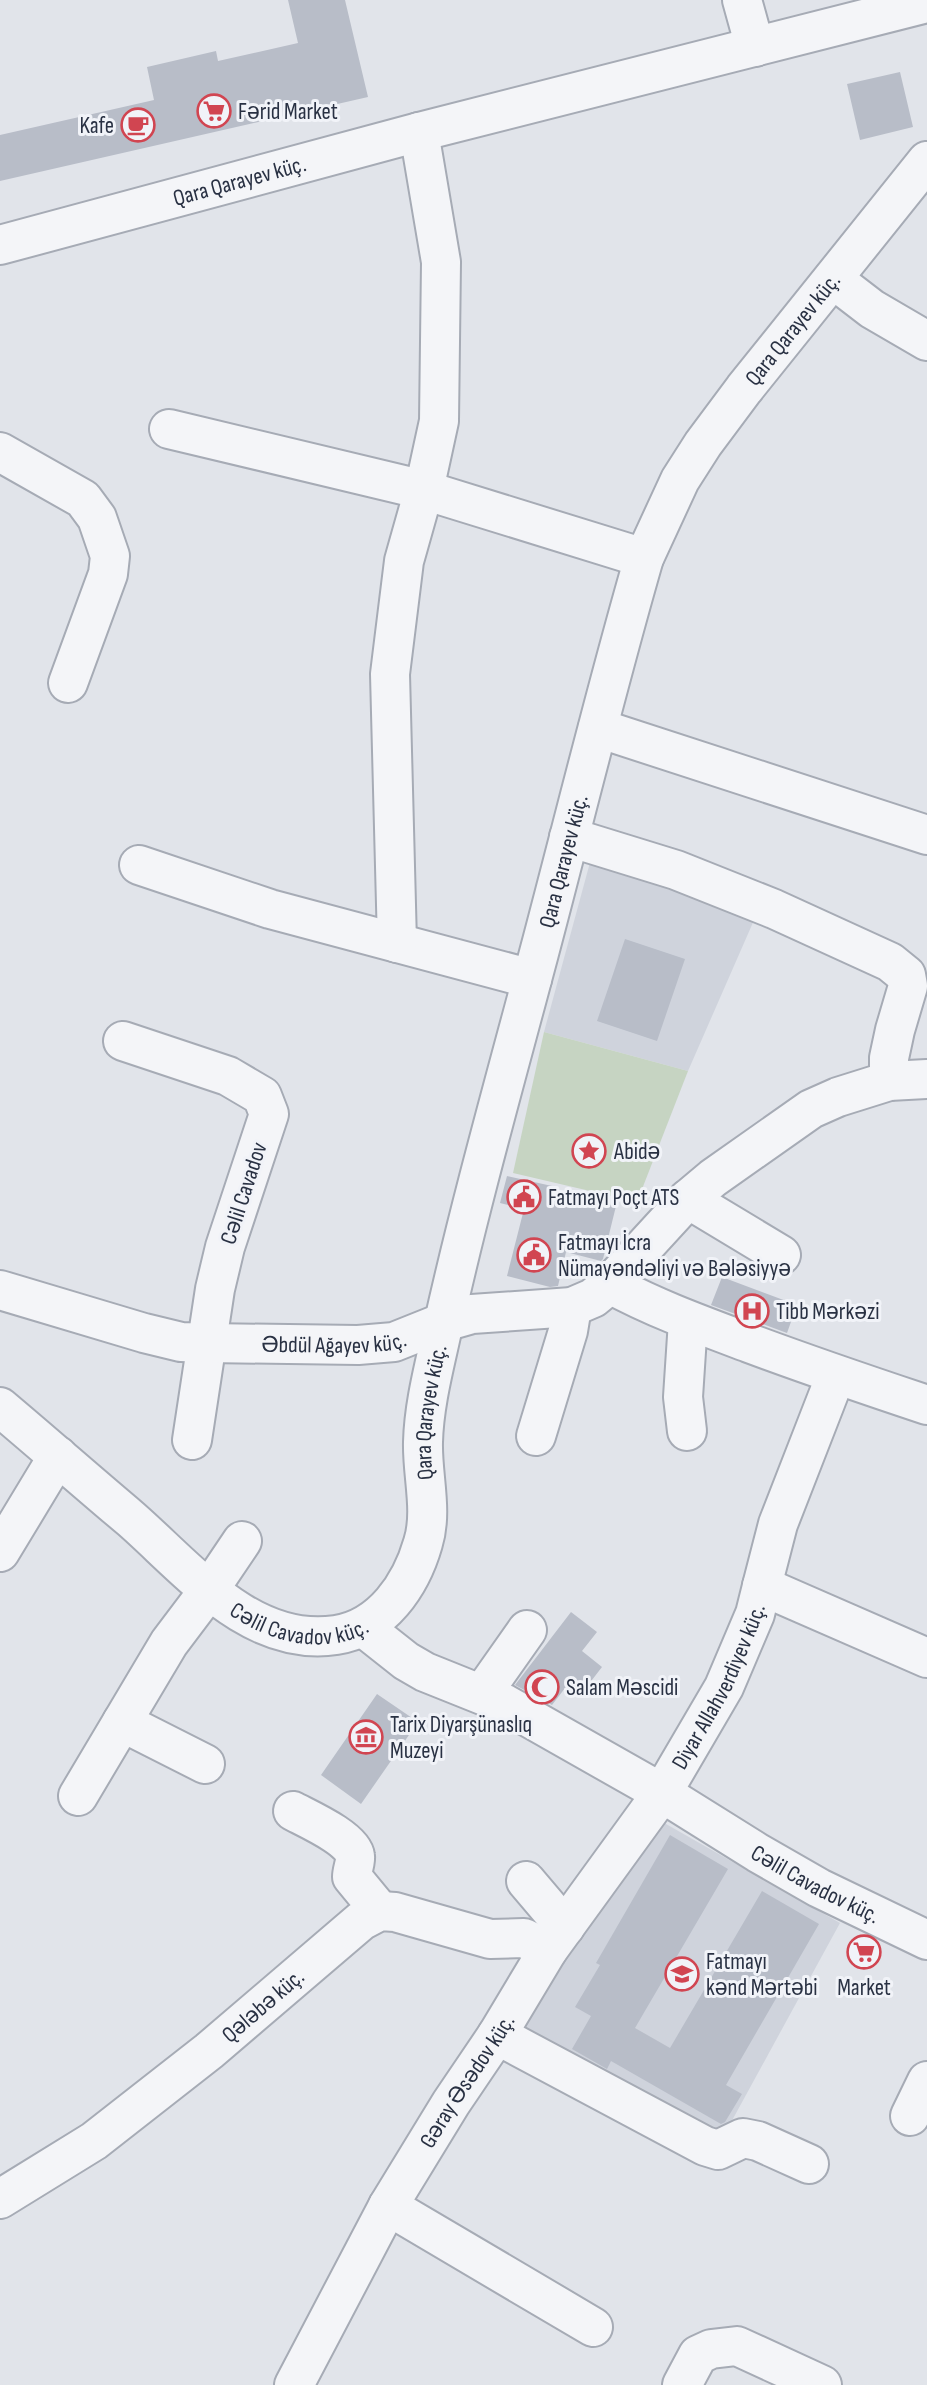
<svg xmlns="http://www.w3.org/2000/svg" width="927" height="2385" font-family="'Sofia Sans Condensed',sans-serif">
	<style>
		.built { fill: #cfd3dc }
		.green { fill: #c6d4c2 }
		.building { fill: #b8bdc8 }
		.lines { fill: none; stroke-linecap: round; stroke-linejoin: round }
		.minor-casing { stroke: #a6abb5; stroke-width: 42 }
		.minor { stroke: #f4f5f8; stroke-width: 38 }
		.labels { text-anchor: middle; stroke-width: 6; stroke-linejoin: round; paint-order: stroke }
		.poi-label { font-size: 23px; fill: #293143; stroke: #f1f3f8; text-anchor: start }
		.street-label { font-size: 23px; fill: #293143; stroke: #f1f3f8 }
	</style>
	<rect width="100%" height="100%" fill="#e1e4ea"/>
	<!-- built -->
	<path class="built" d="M592,855L758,911L688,1071L544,1032Z
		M659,1820L840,1923L723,2137L517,2025Z"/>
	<!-- green -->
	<path class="green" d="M544,1032L688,1071L637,1202L513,1173Z"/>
	<!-- building -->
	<path class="building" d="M288,0H345L368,97L0,181V135L154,100L147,67L216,51L218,61L298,43Z
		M900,72L913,127L860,140L847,84Z
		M625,939L685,959L657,1041L597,1021Z
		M507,1176L552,1186L551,1190L616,1206L603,1259L601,1261L566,1252L558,1286L550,1287L507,1276L524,1209L500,1203Z
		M722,1277L797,1305L787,1333L711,1305Z
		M571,1612L597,1632L582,1651L602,1667L585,1689L572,1679L552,1705L515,1685Z
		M377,1694L418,1722L361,1804L321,1775Z
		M670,1835L728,1869L635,2028L670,2048L762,1891L819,1924L726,2085L742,2094L725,2122L721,2124L611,2061L607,2069L572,2049L591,2016L575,2007L600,1965L596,1963Z"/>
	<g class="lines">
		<defs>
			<g id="minor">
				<path d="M742,0L755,47"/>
				<path id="s1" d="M0,245L419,132L927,3"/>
				<path d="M833,279L872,309L927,341"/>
				<path d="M169,429L424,490L644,558"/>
				<path d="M0,452L83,499L97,518L110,556L108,574L68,683"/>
				<path d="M598,728L927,835"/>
				<path d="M569,837L676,870L774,909L890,962L906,975L908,986L895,1030L889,1058V1081"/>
				<path d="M139,865L270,909L532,979"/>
				<path d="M397,943L390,674L404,561L424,490L439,421L441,262L419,132"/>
				<path d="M123,1041L228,1076L262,1096L269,1114L225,1247L215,1289L192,1440"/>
				<path d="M688,1199L781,1255"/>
				<path d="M610,1284C654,1308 701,1325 749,1343C808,1365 867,1385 927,1405"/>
				<path id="s2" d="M0,1290L144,1333L181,1342L207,1343L358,1345L394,1342L444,1322L472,1314L572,1307L593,1298L610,1284L688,1199L713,1178L811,1109L838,1097L889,1081L927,1079"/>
				<path id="s3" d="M0,1407C44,1444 87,1482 131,1519C188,1569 251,1648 336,1635C382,1628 411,1585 423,1543C433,1511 422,1475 423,1442C424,1403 435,1364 443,1326C471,1201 506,1077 539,953C574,821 606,689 644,558L680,480L703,444L744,389L927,161"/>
				<path d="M687,1431L683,1397L688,1321"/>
				<path d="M536,1436L568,1331L572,1307"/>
				<path d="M0,1552L58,1456"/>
				<path d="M762,1586L778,1524L836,1375"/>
				<path id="s4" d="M363,1627L406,1661L425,1672L505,1704L662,1793L758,1853L819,1888L927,1940"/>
				<path d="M482,1694L527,1630"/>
				<path d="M122,1722L205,1764"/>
				<path d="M78,1796L169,1643L209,1590L242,1541"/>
				<path d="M293,1811C308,1819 353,1839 355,1856C356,1862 352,1870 352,1877L380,1911"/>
				<path d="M526,1881L565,1927"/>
				<path d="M497,2035L705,2146L718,2150L743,2138L758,2141L809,2164"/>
				<path d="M910,2116L927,2081"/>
				<path id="s5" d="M0,2199L94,2141L209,2051L361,1921L380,1911L395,1912L490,1939L524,1938L548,1950"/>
				<path d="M388,2206L593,2327"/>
				<path id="s6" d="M294,2385L388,2206L451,2103L497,2035L548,1950L662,1793L724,1687L755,1614L762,1586L927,1658"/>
				<path d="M682,2385L698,2355L711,2349L737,2346L822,2385"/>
			</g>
		</defs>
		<!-- minor casing -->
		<use href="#minor" class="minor-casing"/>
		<!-- minor -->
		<use href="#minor" class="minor"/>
	</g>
	<!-- icons -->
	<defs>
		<symbol id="supermarket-ring" viewBox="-11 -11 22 22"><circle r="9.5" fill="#f1f3f8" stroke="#d14551" stroke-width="1.5"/><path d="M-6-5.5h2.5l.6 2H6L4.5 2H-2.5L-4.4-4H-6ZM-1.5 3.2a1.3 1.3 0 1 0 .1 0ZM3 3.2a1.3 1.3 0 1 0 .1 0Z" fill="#d14551"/></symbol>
		<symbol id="cafe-ring" viewBox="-11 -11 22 22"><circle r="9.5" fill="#f1f3f8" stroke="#d14551" stroke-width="1.5"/><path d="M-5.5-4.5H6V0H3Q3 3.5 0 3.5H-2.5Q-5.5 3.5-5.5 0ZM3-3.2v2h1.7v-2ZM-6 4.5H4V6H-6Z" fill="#d14551"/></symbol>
		<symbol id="sight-ring" viewBox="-11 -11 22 22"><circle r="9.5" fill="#f1f3f8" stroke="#d14551" stroke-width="1.5"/><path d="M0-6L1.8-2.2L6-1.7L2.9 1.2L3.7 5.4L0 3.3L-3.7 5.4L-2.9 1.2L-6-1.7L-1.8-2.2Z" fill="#d14551"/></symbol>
		<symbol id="civic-ring" viewBox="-11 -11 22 22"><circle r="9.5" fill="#f1f3f8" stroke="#d14551" stroke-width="1.5"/><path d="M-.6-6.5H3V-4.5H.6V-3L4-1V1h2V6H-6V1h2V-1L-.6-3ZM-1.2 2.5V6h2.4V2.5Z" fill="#d14551"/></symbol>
		<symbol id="hospital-ring" viewBox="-11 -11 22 22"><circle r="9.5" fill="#f1f3f8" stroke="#d14551" stroke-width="1.5"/><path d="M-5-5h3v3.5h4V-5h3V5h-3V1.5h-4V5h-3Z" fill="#d14551"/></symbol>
		<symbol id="mosque-ring" viewBox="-11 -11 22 22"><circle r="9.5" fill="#f1f3f8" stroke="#d14551" stroke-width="1.5"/><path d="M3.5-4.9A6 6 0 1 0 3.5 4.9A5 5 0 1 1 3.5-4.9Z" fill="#d14551"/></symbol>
		<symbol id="museum-ring" viewBox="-11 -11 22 22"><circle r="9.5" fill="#f1f3f8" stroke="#d14551" stroke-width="1.5"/><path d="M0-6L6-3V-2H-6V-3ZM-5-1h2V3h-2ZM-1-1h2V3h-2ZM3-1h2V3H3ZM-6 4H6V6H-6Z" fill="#d14551"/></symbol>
		<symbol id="school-ring" viewBox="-11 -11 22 22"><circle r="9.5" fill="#f1f3f8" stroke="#d14551" stroke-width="1.5"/><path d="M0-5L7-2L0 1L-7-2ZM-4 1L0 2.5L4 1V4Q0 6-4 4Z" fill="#d14551"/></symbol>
	</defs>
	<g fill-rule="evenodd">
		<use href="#supermarket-ring" x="195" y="92" width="38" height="38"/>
		<use href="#cafe-ring" x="119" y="106" width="38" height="38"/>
		<use href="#sight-ring" x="570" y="1132" width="38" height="38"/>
		<use href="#civic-ring" x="505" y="1178" width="38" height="38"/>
		<use href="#civic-ring" x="515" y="1236" width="38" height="38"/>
		<use href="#hospital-ring" x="733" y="1292" width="38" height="38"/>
		<use href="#mosque-ring" x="523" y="1668" width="38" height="38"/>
		<use href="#museum-ring" x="347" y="1718" width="38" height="38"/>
		<use href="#supermarket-ring" x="845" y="1933" width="38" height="38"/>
		<use href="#school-ring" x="663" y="1955" width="38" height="38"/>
	</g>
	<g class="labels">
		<!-- poi labels -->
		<g class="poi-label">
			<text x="238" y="119">Fərid Market</text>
			<text x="114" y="133" text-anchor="end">Kafe</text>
			<text x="614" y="1159">Abidə</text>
			<text x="548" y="1205">Fatmayı Poçt ATS</text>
			<text x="558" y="1250">Fatmayı İcra<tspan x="558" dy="26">Nümayəndəliyi və Bələsiyyə</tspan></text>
			<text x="776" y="1319">Tibb Mərkəzi</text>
			<text x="566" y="1695">Salam Məscidi</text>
			<text x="390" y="1732">Tarix Diyarşünaslıq<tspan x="390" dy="26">Muzeyi</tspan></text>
			<text x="706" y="1969">Fatmayı<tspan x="706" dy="26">kənd Mərtəbi</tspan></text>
			<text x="864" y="1995" text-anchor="middle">Market</text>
		</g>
		<!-- street labels -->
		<g class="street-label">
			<text dy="8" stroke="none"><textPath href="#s1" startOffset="248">Qara Qarayev küç.</textPath></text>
			<text dy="8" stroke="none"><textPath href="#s3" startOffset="1838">Qara Qarayev küç.</textPath></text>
			<text dy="8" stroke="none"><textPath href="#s3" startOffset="1250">Qara Qarayev küç.</textPath></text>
			<text transform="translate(243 1193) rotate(-72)" y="8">Cəlil Cavadov</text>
			<text dy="8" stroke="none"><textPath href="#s2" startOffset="341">Əbdül Ağayev küç.</textPath></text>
			<text dy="8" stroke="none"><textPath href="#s3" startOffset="682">Qara Qarayev küç.</textPath></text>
			<text dy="8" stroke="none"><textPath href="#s3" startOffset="378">Cəlil Cavadov küç.</textPath></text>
			<text dy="8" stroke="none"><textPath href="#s6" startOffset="819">Diyar Allahverdiyev küç.</textPath></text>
			<text dy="8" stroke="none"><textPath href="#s4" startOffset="522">Cəlil Cavadov küç.</textPath></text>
			<text dy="8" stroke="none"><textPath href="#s5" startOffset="327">Qələbə küç.</textPath></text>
			<text dy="8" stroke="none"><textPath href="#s6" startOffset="350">Gəray Əsədov küç.</textPath></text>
		</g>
	</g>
</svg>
